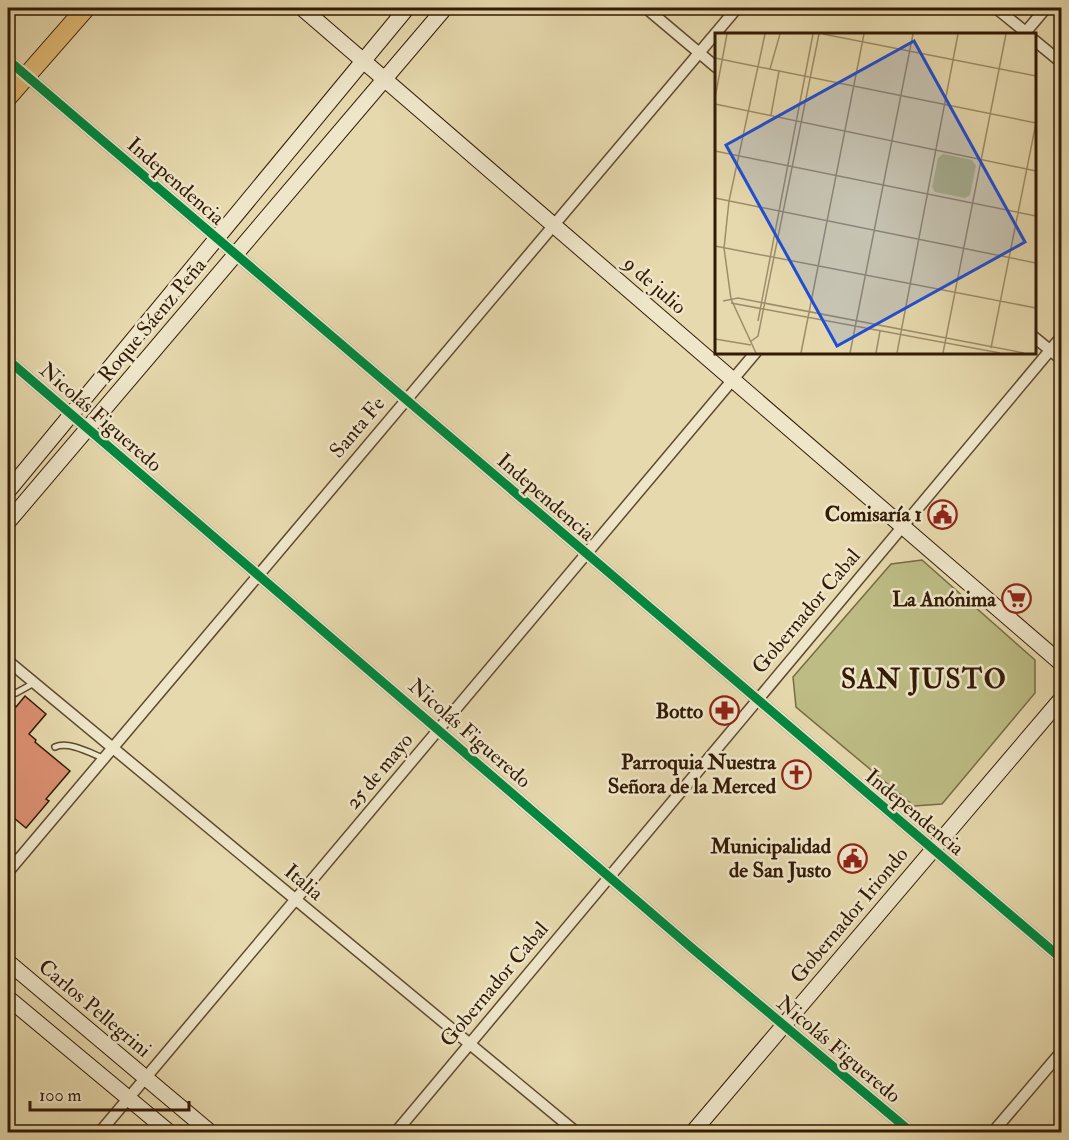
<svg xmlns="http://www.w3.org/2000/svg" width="1069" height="1140" font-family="'IM FELL Double Pica',serif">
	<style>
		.green { fill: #bdbc84; stroke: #786b44; stroke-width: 1.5 }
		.building { fill: #d98f71; stroke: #321a05; stroke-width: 1.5 }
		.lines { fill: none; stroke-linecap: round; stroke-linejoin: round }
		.service-casing { stroke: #5f4a2f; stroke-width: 8 }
		.minor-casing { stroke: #5f4a2f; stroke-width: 13 }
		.secondary-casing { stroke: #321a05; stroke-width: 17 }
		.trunk-casing { stroke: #321a05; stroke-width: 20 }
		.service { stroke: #efe6ca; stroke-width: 5 }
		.minor { stroke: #efe6ca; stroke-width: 10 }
		.secondary { stroke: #efe6ca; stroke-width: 15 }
		.trunk { stroke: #e3bc76; stroke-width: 18 }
		.cycleway-casing { stroke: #efe6ca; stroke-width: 13 }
		.cycleway { stroke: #00873e; stroke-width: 9 }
		.labels { text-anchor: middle; stroke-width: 5; stroke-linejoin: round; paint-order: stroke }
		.street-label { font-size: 21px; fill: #321a05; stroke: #efe6ca }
		.poi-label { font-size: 21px; font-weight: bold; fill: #321a05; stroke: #efe6ca; text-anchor: end }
		.district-label { font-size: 27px; font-weight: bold; letter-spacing: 1.5px; fill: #321a05; stroke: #efe6ca }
		.inset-road { fill: none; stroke: #9e8d6a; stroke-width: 1.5 }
		.view { fill: #1d4ed8; fill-opacity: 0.15; stroke: #1d4ed8; stroke-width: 3 }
		.inset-edge { fill: none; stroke: #321a05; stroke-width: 3 }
	</style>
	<rect width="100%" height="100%" fill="#e6d9ad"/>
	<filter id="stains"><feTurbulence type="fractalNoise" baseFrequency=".00333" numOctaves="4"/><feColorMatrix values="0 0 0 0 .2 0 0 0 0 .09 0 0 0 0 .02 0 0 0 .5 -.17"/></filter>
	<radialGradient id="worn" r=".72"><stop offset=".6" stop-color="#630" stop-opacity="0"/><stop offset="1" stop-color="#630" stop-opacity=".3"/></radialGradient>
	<!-- green -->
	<path class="green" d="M922,560L1035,660V693L942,804L914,806L796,707L793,677L891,564Z"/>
	<!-- building -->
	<path class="building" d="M25,696L46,714L29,734L36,740L35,742L70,771L46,799L49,801L26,828L8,813V700L16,707Z"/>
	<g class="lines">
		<defs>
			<path id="service" d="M8,691L16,693L34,683
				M55,747C69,741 90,753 103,758"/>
			<path id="minor" d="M646,8L716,67
				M996,8L1028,34
				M1024,34L1046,8
				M1034,40L1062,63
				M8,60L1062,959
				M1034,337L1062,360
				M8,360L693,949L911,1132
				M8,661L576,1132
				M8,872L737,8
				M100,1132L756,352
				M396,1132L1062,336
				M993,1132L1062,1051"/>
			<path id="secondary" d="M302,8L1062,664
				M8,491L407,8
				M8,522L445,8
				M8,962L210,1132
				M8,998L169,1132
				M693,1132L1062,698"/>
			<path id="trunk" d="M8,97L86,8"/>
		</defs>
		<!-- service casing -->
		<use href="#service" class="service-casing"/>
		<!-- minor casing -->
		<use href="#minor" class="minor-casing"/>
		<!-- secondary casing -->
		<use href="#secondary" class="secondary-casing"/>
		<!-- trunk casing -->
		<use href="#trunk" class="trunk-casing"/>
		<!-- service -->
		<use href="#service" class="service"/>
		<!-- minor -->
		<use href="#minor" class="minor"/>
		<!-- secondary -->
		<use href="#secondary" class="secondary"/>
		<!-- trunk -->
		<use href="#trunk" class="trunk"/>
		<defs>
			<path id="cycleway" d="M8,60L1062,959
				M8,360L693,949L911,1132"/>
		</defs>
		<!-- cycleway casing -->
		<use href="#cycleway" class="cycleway-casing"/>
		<!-- cycleway -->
		<use href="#cycleway" class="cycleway"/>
	</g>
	<!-- icons -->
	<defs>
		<symbol id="civic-ring" viewBox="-11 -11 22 22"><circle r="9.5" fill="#efe6ca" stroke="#8f2418" stroke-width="1.5"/><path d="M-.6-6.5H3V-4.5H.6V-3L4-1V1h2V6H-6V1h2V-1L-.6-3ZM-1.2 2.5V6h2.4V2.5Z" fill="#8f2418"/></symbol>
		<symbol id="supermarket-ring" viewBox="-11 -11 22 22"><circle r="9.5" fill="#efe6ca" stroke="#8f2418" stroke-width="1.5"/><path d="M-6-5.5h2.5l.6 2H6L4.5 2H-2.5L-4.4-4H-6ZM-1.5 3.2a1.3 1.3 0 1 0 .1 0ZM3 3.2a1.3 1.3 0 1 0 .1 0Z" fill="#8f2418"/></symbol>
		<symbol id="pharmacy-ring" viewBox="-11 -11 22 22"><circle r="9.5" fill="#efe6ca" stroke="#8f2418" stroke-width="1.5"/><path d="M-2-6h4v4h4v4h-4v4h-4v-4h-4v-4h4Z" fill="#8f2418"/></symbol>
		<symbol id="church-ring" viewBox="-11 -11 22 22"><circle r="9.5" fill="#efe6ca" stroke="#8f2418" stroke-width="1.5"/><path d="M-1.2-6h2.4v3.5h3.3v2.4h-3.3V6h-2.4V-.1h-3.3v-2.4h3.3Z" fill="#8f2418"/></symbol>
	</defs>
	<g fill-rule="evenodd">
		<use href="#civic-ring" x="926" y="498" width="33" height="33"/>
		<use href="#supermarket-ring" x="1000" y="582" width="33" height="33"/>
		<use href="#pharmacy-ring" x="708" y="694" width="33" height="33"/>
		<use href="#church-ring" x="780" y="758" width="33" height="33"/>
		<use href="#civic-ring" x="836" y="842" width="33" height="33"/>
	</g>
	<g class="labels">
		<!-- street labels -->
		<g class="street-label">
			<text transform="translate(176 181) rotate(41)" y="7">Independencia</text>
			<text transform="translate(655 285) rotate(41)" y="7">9 de julio</text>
			<text transform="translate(152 320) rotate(-50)" y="7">Roque Sáenz Peña</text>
			<text transform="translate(101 417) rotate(41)" y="7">Nicolás Figueredo</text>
			<text transform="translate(357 427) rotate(-50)" y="7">Santa Fe</text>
			<text transform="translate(546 497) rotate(41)" y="7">Independencia</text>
			<text transform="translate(806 611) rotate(-50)" y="7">Gobernador Cabal</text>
			<text transform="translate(470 733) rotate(41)" y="7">Nicolás Figueredo</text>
			<text transform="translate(379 771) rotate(-50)" y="7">25 de mayo</text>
			<text transform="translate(915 812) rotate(40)" y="7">Independencia</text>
			<text transform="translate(304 882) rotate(40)" y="7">Italia</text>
			<text transform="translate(849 915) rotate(-50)" y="7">Gobernador Iriondo</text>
			<text transform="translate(494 984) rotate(-50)" y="7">Gobernador Cabal</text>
			<text transform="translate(95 1008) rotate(40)" y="7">Carlos Pellegrini</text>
			<text transform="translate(839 1049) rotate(40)" y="7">Nicolás Figueredo</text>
		</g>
		<!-- poi labels -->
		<g class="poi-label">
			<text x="922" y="521">Comisaría 1</text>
			<text x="996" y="606">La Anónima</text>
			<text x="703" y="718">Botto</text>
			<text x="776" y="769">Parroquia Nuestra<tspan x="776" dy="24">Señora de la Merced</tspan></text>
			<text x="831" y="853">Municipalidad<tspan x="831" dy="24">de San Justo</tspan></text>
		</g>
		<!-- district labels -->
		<g class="district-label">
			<text x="924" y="688">SAN JUSTO</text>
		</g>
	</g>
	<!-- overview -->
	<g transform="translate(715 33)">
		<rect width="321" height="321" fill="#e6d9ad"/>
		<path d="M228,121L257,127L261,133L255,162L250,165L220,159L217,154L223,125Z" fill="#bdbc84"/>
		<path class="inset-road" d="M108,1L321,43M0,25L321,90M55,36L65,1M0,65L12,1M0,71L321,138M56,82L64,38M0,118L321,183M0,165L321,230M0,213L321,275M8,268L23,265L309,320M16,270L285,320M43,288L98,1M0,306L36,312M35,309L43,303L104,1M276,315L321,90M41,320L16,266L9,215L14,168L50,1M86,320L149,1M135,320L198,1M161,320L165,298M182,320L243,1M228,320L291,1"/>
		<path class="view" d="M199,8L310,209L122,313L11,112Z"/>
		<rect width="321" height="321" class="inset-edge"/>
	</g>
	<!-- margin -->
	<rect width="1069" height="1140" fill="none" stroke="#e6d9ad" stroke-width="30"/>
	<rect x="9" y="9" width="1051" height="1122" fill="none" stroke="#321a05" stroke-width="3"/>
	<rect x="15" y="15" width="1039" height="1110" fill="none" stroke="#321a05" stroke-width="1.5"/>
	<!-- scale -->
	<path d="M30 1101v9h159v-9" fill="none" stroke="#321a05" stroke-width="3"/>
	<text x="39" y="1101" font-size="18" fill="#321a05" stroke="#efe6ca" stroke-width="4.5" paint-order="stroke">100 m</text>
	<rect width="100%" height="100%" filter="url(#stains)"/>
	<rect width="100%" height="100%" fill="url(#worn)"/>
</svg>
